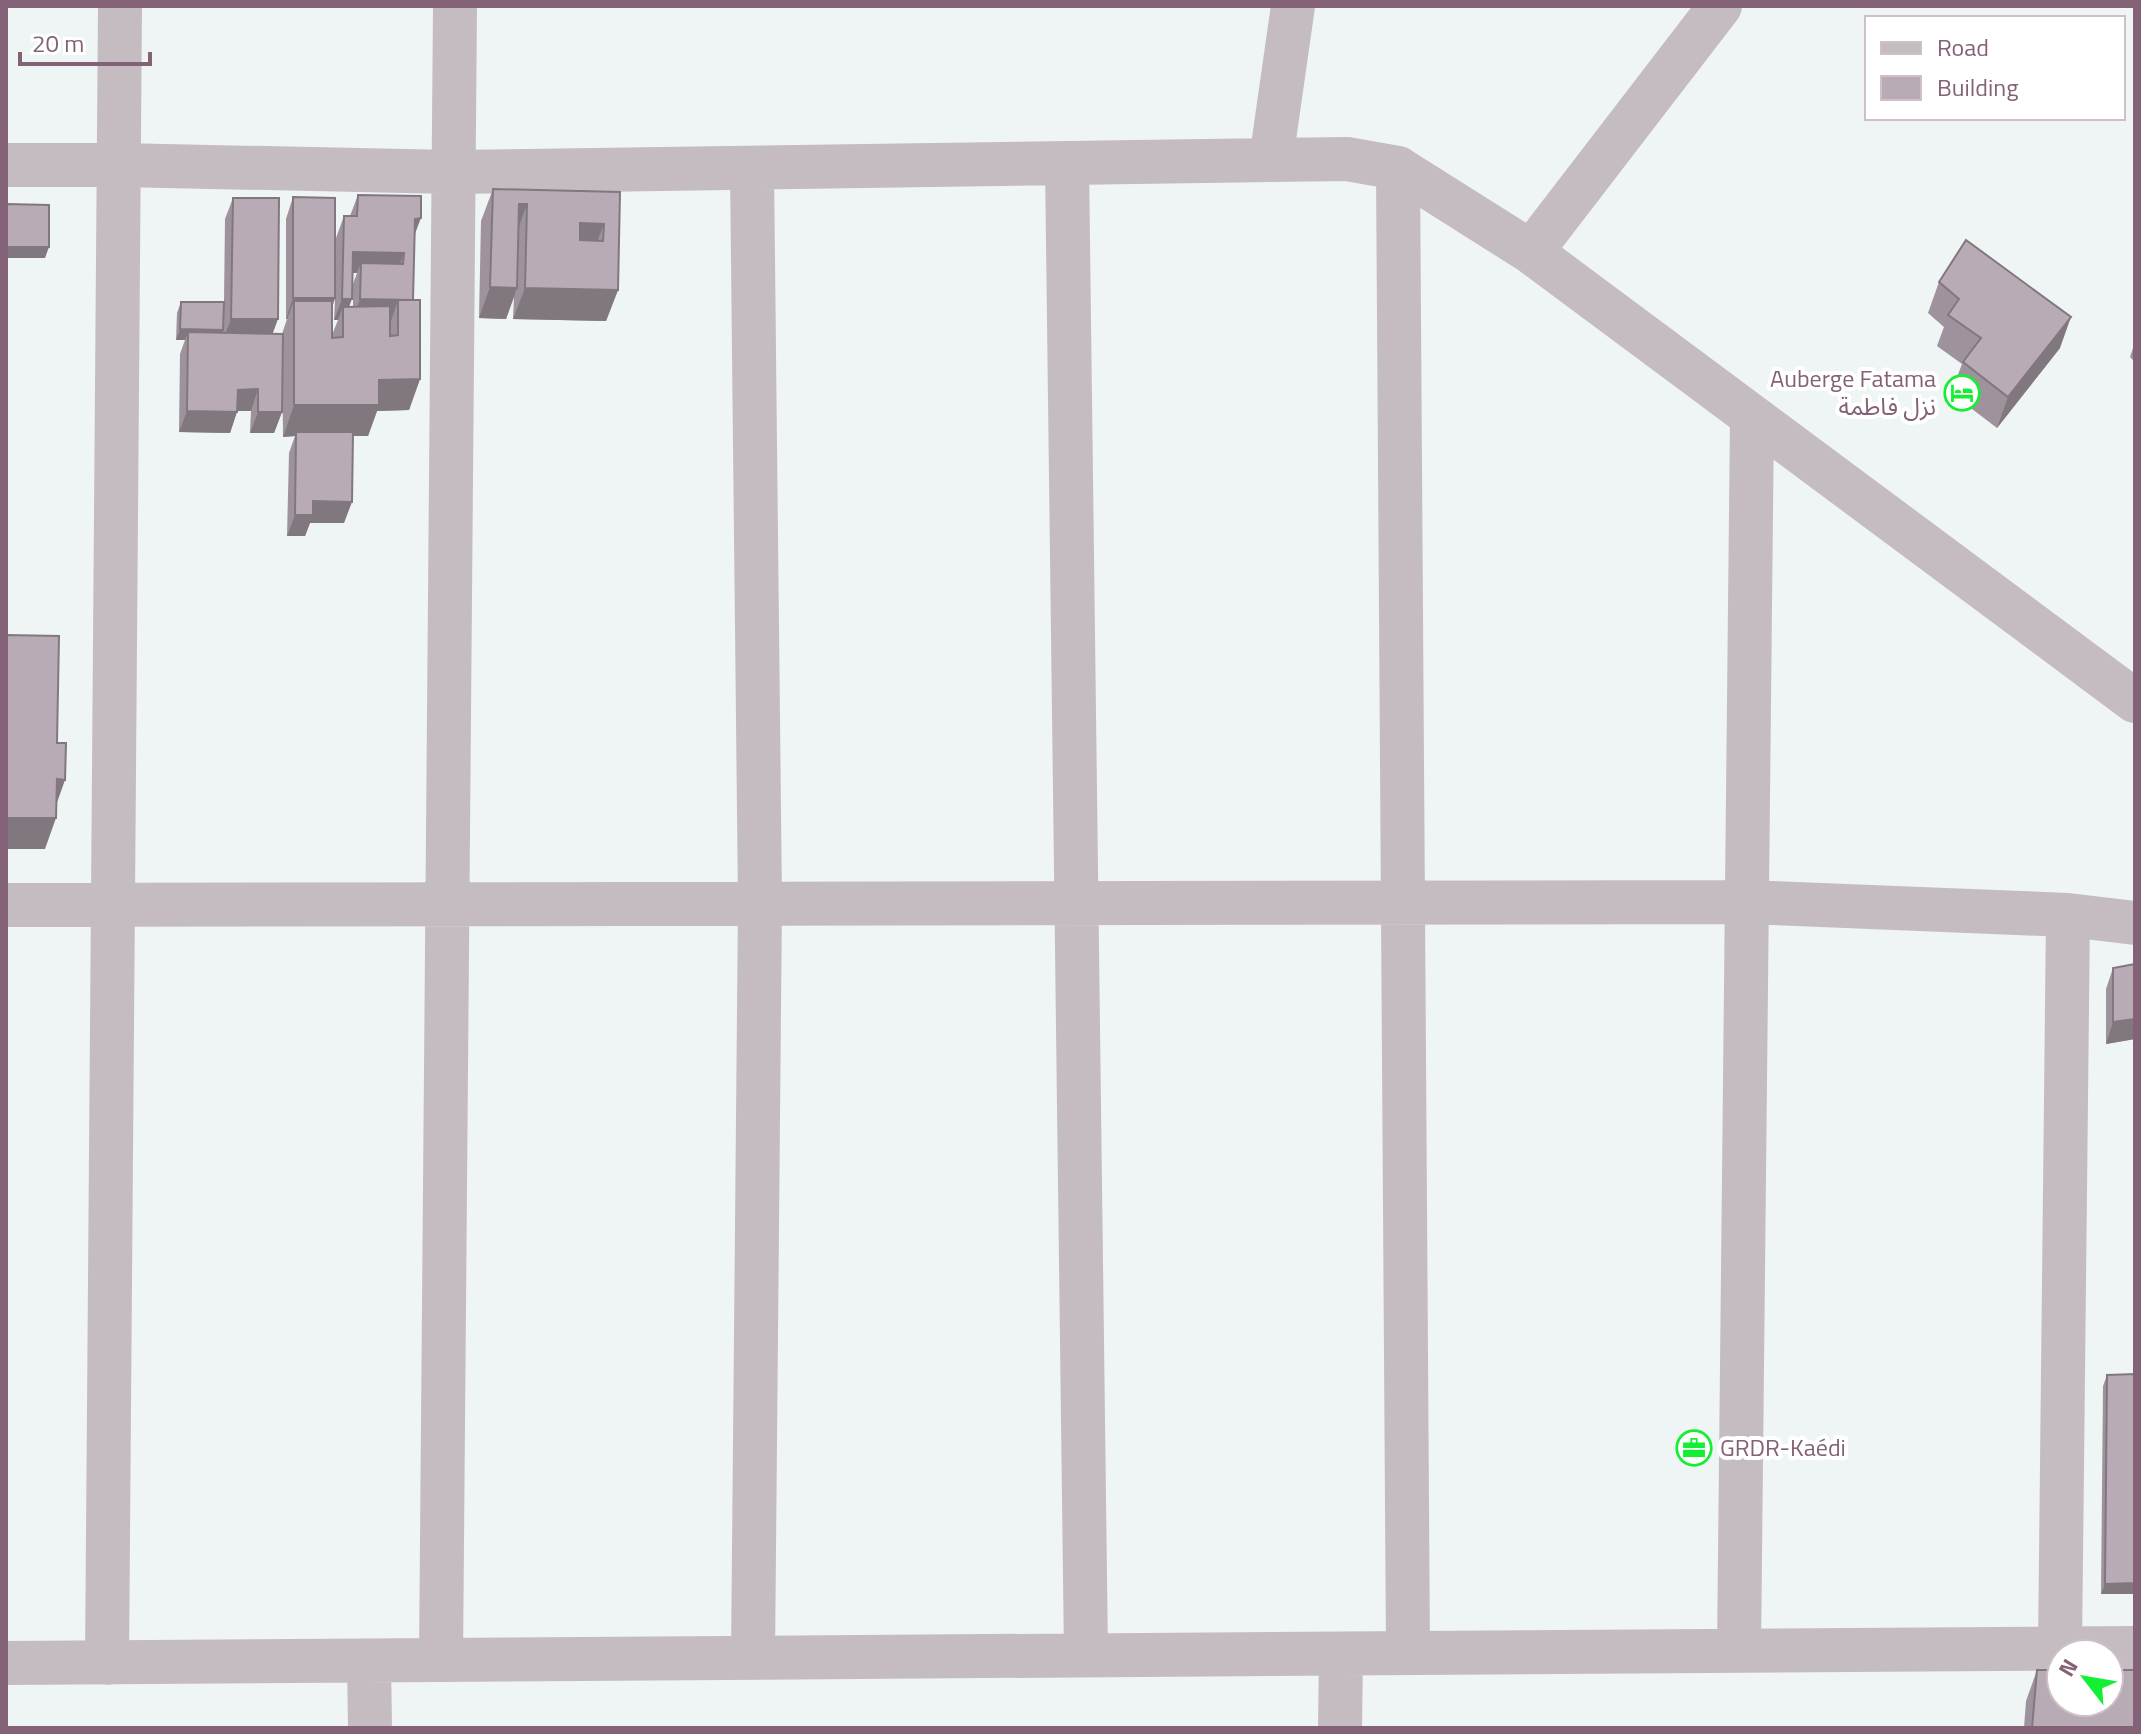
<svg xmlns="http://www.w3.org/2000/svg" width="2141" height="1734" font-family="'Titillium Web','Noto Sans Arabic',sans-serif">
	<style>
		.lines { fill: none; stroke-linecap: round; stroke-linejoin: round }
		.street { stroke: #c5bcc2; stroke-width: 44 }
		.wall { fill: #9e939c; fill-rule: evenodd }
		.shaded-wall { fill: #81787f }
		.building { fill: #b8abb5; stroke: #81787f; stroke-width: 2; fill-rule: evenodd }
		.labels { text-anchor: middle; stroke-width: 8; stroke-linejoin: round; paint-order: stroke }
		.poi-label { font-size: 24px; fill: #836177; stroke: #fff; text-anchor: end }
	</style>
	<rect width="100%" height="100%" fill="#eff4f4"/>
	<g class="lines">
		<!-- street -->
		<path class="street" d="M1271,160L1293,6
			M1067,163L1086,1655
			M6,165H119L452,172L1347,159L1398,168L1531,252L2135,701
			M752,168L760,903L753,1658
			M1398,168L1408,1653
			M1531,252L1720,6
			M6,905L1747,902L2068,915L2135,923
			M2060,1648L2068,915
			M1739,1651L1752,417
			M441,1660L455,6
			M369,1661L370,1728
			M6,1663L2135,1648
			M107,1663L120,6
			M1340,1728L1341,1654"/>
	</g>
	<!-- wall -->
	<path class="wall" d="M493,189L620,192L618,290L606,321L513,319L514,297L506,319L479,318L481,221Z
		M358,195L414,236L412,300L420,379L409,410L377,411L368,436H353L344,523H310L305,536H287L289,453L295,436L283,437L282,350V412L274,433H250L251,411H237L230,433L179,432L180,354L185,340H176L177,313L181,302H224L225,219L233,198L273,334H282L287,319H286V219L293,197L335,285L336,238L344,216H350ZM352,273H357L353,284V306H349ZM335,299L334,320H338L332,335V307Z
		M1939,282L2060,348L1997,428L1951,393L1962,364L1937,346L1944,327L1928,313Z
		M2135,342V362L2130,357Z
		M2135,964V1039L2106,1044V989L2113,968Z
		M2135,1374V1594H2101L2103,1386L2107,1375Z
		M2037,1670L2135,1728H2024L2026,1701Z"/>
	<!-- shaded-wall -->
	<path class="shaded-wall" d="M519,204H527L516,235Z
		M421,218L413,239L415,219Z
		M580,223L604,224L592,255H569Z
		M6,247H49L45,258H6Z
		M353,252L404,253L396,275L361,263L357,273H345Z
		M490,287L517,288L506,319L479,318Z
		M525,288L618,290L606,321L513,319Z
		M293,298H335L327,319L294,301L287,319H286Z
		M342,299H352L344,320L343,307L338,320H334Z
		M360,299L398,300L391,321L353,320Z
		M2071,317L2060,348L1997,428L2008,397Z
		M231,319H278L270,341L223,340Z
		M180,329L223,330L220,341L188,332L185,340H176Z
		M420,379L409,410L377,411L368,436H296V432L295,436L283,437L294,405L379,380Z
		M258,389L251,411H230L238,390Z
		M187,411L237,412L230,433L179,432Z
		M258,412H282L274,433H250Z
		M313,501L352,502L344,523H310L305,536H287L295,515Z
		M57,779L65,780L54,811Z
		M6,818H56L45,849H6Z
		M2135,1019V1039L2106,1044L2113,1022Z
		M2135,1583V1594H2101L2105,1584Z"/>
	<!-- building -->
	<path class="building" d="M493,189L620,192L618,290L525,288L527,204H519L517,288L490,287ZM580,223L604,224L603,241L580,240Z
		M358,195L421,196V218L415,219L413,300L360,299L361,263L403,264L404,253L353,252L352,299H342L344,216H357Z
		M293,197L335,198V298H293Z
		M233,198H279L278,319H231Z
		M6,204L49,205V247H6Z
		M1966,240L2071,317L2008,397L1963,362L1981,338L1948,315L1959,299L1939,282Z
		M398,300H420V379L379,380V405H294V301H332V338L343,337V307L390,306V336L398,335Z
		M181,302H224L223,330L180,329Z
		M188,332L283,334L282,412H258V389L238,390L237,412L187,411Z
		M296,432H353L352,502L313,501V515H295Z
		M6,635L59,636L57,743H66L65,780L57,779L56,818H6Z
		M2135,964V1019L2113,1022V968Z
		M2135,1374V1583L2105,1584L2107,1375Z
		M2037,1670H2061V1702H2109V1670H2135V1728H2032Z"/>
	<!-- icons -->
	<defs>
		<symbol id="hotel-ring" viewBox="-11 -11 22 22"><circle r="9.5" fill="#fff" stroke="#14ef33" stroke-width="1.5"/><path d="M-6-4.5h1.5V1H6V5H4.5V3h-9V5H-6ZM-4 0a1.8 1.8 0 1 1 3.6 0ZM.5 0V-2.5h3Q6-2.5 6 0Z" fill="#14ef33"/></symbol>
		<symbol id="office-ring" viewBox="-11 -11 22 22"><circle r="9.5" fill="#fff" stroke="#14ef33" stroke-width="1.5"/><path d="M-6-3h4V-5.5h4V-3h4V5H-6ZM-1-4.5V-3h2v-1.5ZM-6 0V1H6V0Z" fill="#14ef33"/></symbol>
	</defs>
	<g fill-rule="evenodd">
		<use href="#hotel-ring" x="1942" y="373" width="40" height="40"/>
		<use href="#office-ring" x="1674" y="1428" width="40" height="40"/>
	</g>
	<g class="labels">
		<!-- poi labels -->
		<g class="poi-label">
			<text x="1936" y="387">Auberge Fatama<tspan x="1936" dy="28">نزل فاطمة</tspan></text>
			<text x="1720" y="1456" text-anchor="start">GRDR-Kaédi</text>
		</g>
	</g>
	<!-- border -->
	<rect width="2141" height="1734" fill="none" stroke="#836177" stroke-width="16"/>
	<!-- legend -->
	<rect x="1865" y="16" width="260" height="104" fill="#ffffff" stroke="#cdc0c9" stroke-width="2"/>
	<rect x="1881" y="42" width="40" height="12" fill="#c5bcc2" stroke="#cdc0c9" stroke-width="2"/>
	<text x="1937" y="56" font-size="24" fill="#836177">Road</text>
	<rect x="1881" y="76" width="40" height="24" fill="#b8abb5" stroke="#cdc0c9" stroke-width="2"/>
	<text x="1937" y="96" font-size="24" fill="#836177">Building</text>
	<!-- north arrow -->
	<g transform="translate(2085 1678) rotate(301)"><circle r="38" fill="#ffffff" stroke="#cdc0c9" stroke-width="2"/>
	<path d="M0-6L14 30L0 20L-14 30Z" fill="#14ef33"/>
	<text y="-12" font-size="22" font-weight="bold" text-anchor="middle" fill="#836177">N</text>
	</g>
	<!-- scale -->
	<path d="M20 52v12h130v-12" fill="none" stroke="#836177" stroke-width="4"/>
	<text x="32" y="52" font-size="24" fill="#836177" stroke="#ffffff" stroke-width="6" paint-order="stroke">20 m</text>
</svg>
